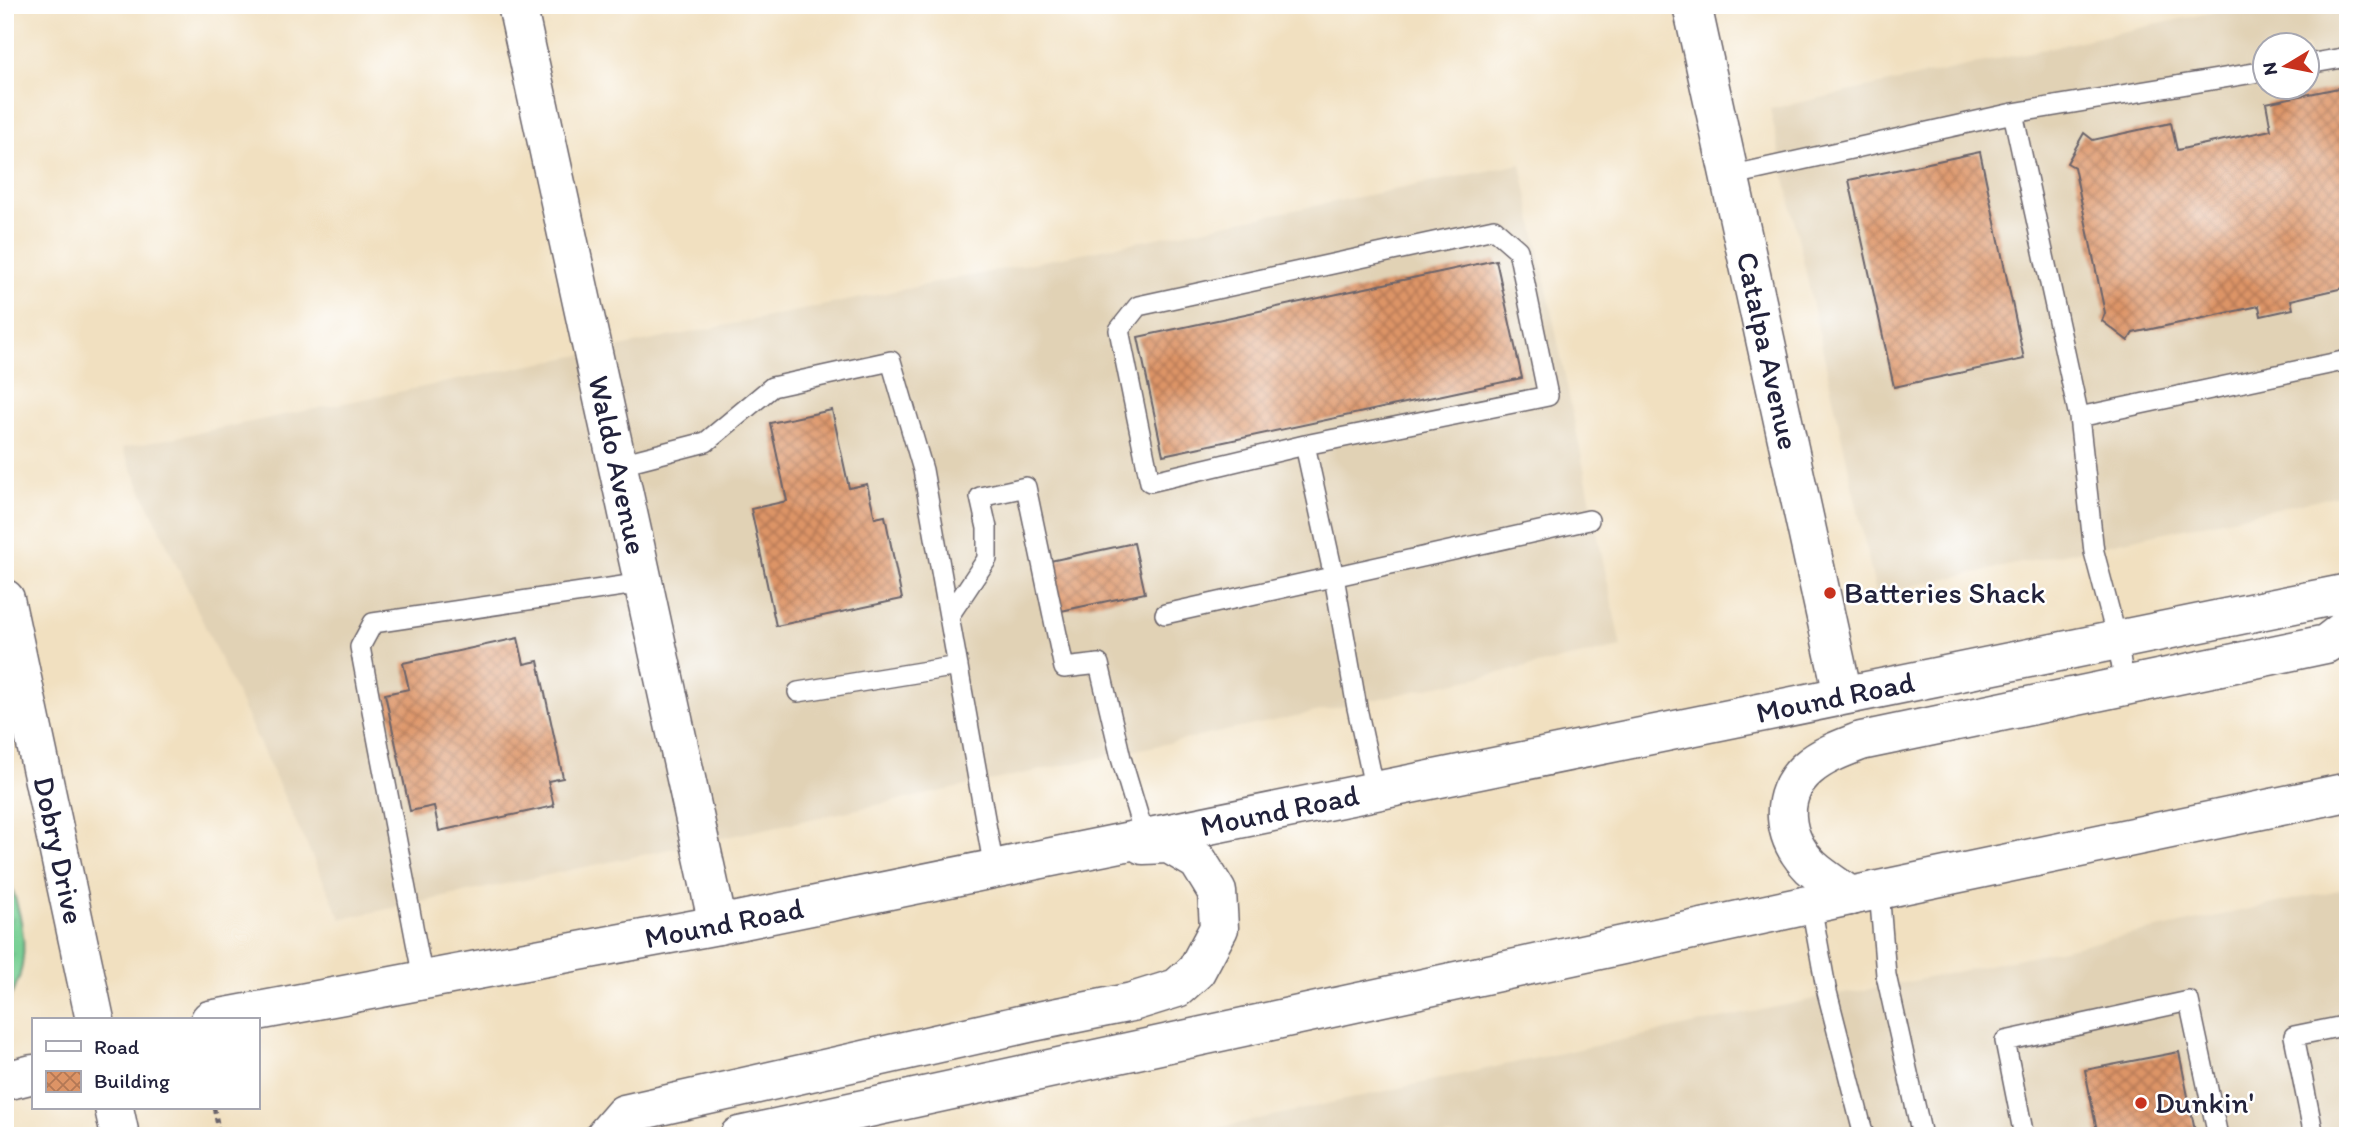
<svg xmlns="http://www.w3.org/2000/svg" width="2353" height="1141" font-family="Itim,sans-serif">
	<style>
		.built { fill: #e1d2b5; fill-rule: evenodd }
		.grass { fill: url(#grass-tufts); stroke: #4e7968; stroke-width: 2 }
		.building { fill: url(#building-cross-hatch) }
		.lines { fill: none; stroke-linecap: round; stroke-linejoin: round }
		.lane-casing { stroke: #6a646a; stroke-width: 22 }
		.street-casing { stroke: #6a646a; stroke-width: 41 }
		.secondary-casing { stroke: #6a646a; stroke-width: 41 }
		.path { stroke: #6a646a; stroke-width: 4.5; stroke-dasharray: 5 5; stroke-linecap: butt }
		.lane { stroke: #fff; stroke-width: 19 }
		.street { stroke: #fff; stroke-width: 38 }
		.secondary { stroke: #fff; stroke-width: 38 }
		.poi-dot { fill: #c8321e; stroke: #fff; stroke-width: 2.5 }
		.labels { text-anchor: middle; stroke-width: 5; stroke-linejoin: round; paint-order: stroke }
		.street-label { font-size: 30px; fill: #22223b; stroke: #fff }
		.poi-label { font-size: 30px; fill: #22223b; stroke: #fff; text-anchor: start }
	</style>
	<defs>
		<pattern id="grass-tufts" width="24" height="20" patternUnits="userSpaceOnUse" patternTransform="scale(1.75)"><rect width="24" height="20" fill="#79d095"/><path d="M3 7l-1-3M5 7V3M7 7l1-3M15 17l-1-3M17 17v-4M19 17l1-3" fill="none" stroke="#68b281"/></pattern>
		<pattern id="building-cross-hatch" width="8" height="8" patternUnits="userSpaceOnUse" patternTransform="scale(1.75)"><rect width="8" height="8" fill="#dd9466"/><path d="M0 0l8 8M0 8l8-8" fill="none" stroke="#b37855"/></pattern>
	</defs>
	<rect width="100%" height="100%" fill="#fff"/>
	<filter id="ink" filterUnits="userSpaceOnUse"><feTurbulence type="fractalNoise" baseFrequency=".0143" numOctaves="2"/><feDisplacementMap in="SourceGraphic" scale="14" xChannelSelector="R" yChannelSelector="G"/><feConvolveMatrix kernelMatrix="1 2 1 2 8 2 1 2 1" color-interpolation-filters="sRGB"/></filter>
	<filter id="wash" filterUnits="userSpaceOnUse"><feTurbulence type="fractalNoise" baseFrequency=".00686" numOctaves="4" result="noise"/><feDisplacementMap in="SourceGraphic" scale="28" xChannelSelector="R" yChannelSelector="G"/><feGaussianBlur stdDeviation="1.57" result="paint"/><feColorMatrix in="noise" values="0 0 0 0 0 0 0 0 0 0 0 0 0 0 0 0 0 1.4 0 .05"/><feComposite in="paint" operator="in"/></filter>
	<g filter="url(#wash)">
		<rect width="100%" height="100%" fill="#f1e0c0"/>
		<!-- built -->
		<path class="built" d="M2245,5H2348V493L1876,594L1770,109ZM2266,46H2308V88H2266Z
			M1521,164L1621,647L341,919L122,448Z
			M2348,888V1136H1182L1467,1073L1795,1003L1918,980Z"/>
		<!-- grass -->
		<path class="grass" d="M5,866C17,903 31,940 19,978C15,988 10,998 5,1008Z"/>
		<g id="blocks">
			<!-- building -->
			<path class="building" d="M2348,86V287L2291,300L2293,309L2261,316L2259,306L2133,333L2128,341L2102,321L2105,313L2074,167L2067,163L2084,133L2093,140L2171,123L2177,150L2271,130L2266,103Z
				M1980,152L2024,359L1894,387L1849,180Z
				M1496,260L1522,378L1163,455L1138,337Z
				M832,410L849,488L867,484L875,518L885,516L902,599L776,626L751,509L787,501L770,423Z
				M1134,543L1145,593L1061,611L1050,561Z
				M518,638L524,664L538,661L563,778L548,781L554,806L439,831L434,806L410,811L385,694L409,689L403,663Z
				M2179,1052L2196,1136H2098L2085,1070Z"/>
		</g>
	</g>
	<g filter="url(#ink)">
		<use href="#blocks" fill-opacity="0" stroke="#6a646a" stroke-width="2"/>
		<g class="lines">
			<defs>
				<path id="lane" d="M2308,64L2348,57
					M2013,113L2266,71
					M1729,176L2013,113L2079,417
					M1305,445L1150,482L1119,330L1138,306L1494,229L1518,250L1548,396L1305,445L1334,577L1357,708L1375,791
					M617,465L706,442L772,387L891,361L923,470L994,869
					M1165,614L1589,520
					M949,616L987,559V528L980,497L1026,487L1064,668L1099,664L1121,758L1145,838
					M2125,686L2117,639L2094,552L2079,417L2348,360
					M798,692L958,666
					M1879,890L1886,975L1922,1136
					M1811,905L1826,988L1864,1136
					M423,979L360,647L373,623L643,583
					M2024,1136L2005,1041L2189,1001L2218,1136
					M2314,1136L2294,1036L2348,1025"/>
				<g id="street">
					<path id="s1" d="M517,5L718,925"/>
					<path id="s2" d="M1692,5L1843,695"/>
				</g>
				<g id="secondary">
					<path id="s3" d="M5,599L95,1020"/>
					<path d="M1850,896C1838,887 1823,878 1811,867C1783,839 1776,796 1808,768C1823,755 1843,748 1861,741L2326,644L2348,627"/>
					<path id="s4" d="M210,1020L718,925L2348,593"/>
					<path d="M5,1081L33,1074"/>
					<path d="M114,1108L120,1136"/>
					<path d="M605,1136L624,1114L1033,1022L1132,1002L1177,988L1196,971L1219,928L1217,892L1198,861L1169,844L1143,845"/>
					<path d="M739,1136L1850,896L2348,792"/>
				</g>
			</defs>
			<!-- lane casing -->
			<use href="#lane" class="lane-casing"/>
			<!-- street casing -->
			<use href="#street" class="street-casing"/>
			<!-- secondary casing -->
			<use href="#secondary" class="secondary-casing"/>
			<!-- path -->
			<path class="path" d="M214,1108L220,1136"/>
			<!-- lane -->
			<use href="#lane" class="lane"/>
			<!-- street -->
			<use href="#street" class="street"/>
			<!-- secondary -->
			<use href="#secondary" class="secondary"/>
		</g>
	</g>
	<!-- markers -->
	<g class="poi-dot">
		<circle cx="1830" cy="593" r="7"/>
		<circle cx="2141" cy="1103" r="7"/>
	</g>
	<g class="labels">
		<!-- street labels -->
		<g class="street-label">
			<text dy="10" stroke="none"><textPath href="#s2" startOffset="354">Catalpa Avenue</textPath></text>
			<text dy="10" stroke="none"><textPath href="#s1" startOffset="471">Waldo Avenue</textPath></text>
			<text dy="10" stroke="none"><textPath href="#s4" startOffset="1657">Mound Road</textPath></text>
			<text dy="10" stroke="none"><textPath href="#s4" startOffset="1090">Mound Road</textPath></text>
			<text dy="10" stroke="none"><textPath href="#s3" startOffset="257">Dobry Drive</textPath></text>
			<text dy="10" stroke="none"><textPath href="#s4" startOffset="523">Mound Road</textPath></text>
		</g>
		<!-- poi labels -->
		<g class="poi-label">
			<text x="1844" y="603">Batteries Shack</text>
			<text x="2155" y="1113">Dunkin'</text>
		</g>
	</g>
	<!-- margin -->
	<rect width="2353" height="1141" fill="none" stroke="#fff" stroke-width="28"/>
	<!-- legend -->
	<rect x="32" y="1018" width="228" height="91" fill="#ffffff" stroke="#a7a7b1" stroke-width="2"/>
	<rect x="46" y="1041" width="35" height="10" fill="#ffffff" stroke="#a7a7b1" stroke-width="2"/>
	<text x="94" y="1054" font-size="21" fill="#22223b">Road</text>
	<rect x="46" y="1071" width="35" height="21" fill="url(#building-cross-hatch)" stroke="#a7a7b1" stroke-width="2"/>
	<text x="94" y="1088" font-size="21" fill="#22223b">Building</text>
	<!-- north arrow -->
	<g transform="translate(2286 66) rotate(260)"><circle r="33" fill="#ffffff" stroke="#a7a7b1" stroke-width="2"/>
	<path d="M0-5L12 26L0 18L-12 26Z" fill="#c8321e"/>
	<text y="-10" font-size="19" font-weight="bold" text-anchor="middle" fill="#22223b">N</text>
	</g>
</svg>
